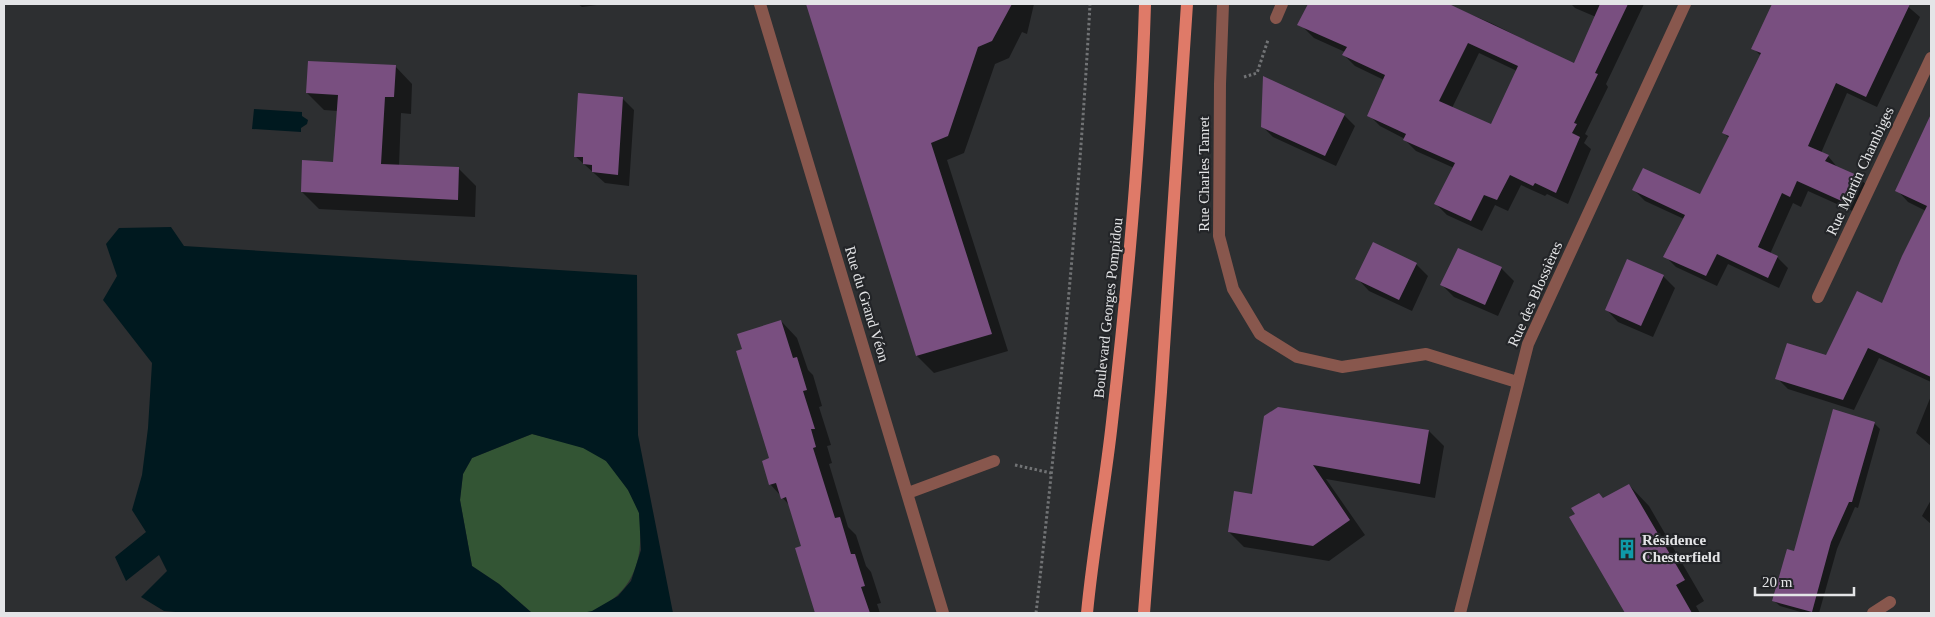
<svg xmlns="http://www.w3.org/2000/svg" width="1935" height="617" font-family="'Times New Roman',serif">
	<style>
		.green { fill: #335534 }
		.water { fill: #00191f }
		.shadow { fill: #0007; fill-rule: evenodd }
		.building { fill: #794f80; fill-rule: evenodd }
		.lines { fill: none; stroke-linecap: round; stroke-linejoin: round }
		.path { stroke: #717375; stroke-width: 3; stroke-dasharray: 2.5 2.5; stroke-linecap: butt }
		.minor { stroke: #88574d; stroke-width: 12 }
		.major { stroke: #df7a68; stroke-width: 12 }
		.labels { text-anchor: middle; stroke-width: 4.5; stroke-linejoin: round; paint-order: stroke }
		.street-label { font-size: 15px; fill: #e4e5e7; stroke: #232528 }
		.poi-label { font-size: 15px; font-weight: bold; fill: #e4e5e7; stroke: #232528; text-anchor: start }
	</style>
	<rect width="100%" height="100%" fill="#2d2f31"/>
	<!-- green -->
	<path class="green" d="M532,434C554,440 589,445 606,461C618,473 634,497 639,513C640,519 640,526 640,532C642,568 627,596 593,611C580,617 547,614 532,613L499,584L472,566L460,500L463,474L472,458Z"/>
	<!-- water -->
	<path class="water" d="M254,109L302,112V116L308,120L307,124L301,128V132L252,129Z
		M171,227L184,246L637,275L638,435L673,613H582L592,611L618,596L631,581L641,550L639,513L628,490L606,461L583,448L532,434L472,458L463,474L460,500L472,566L499,584L532,613H536H187L164,611L141,597L167,571L159,555L126,581L115,557L146,532L132,510L142,475L148,428L152,363L103,300L117,276L106,244L119,228Z"/>
	<!-- shadow -->
	<path class="shadow" d="M578,4H604L582,7Z
		M807,4H1034L1027,34L1022,32L1009,58L995,64L964,153L947,160L1008,351L934,373L917,356Z
		M1317,4L1360,23L1369,4H1446L1491,23L1575,65L1596,17L1575,8L1571,4H1644L1606,84L1608,87L1585,134L1588,136L1584,143L1591,149L1568,204L1547,194L1545,196L1521,185L1508,211L1495,205L1482,231L1447,215L1436,204L1454,168L1416,151L1405,140V139L1380,126L1369,115L1384,80L1355,66L1344,55L1345,52L1314,38L1303,27ZM1479,53L1517,71L1491,126L1452,108Z
		M1785,4H1857L1861,6L1862,4H1905L1920,17L1877,107L1847,93L1821,153L1828,156L1838,168L1859,177L1869,188L1857,213L1808,191L1801,207L1793,203L1770,254L1777,257L1788,268L1779,288L1728,264L1717,286L1676,267L1665,256L1684,219L1645,201L1634,190L1700,196L1729,138L1724,133L1761,56L1753,48Z
		M395,66L412,84L411,114L401,113L399,166L459,169L476,186L475,217L319,209L302,192L334,163L338,111L324,110L307,93Z
		M622,98L634,110L629,186L605,183L575,156Z
		M1344,115L1355,126L1336,166L1273,137L1262,126Z
		M1922,136L1931,140V382L1879,358L1854,410L1788,389L1777,378L1827,357L1883,305L1926,211L1908,202L1897,190Z
		M1416,264L1428,276L1412,311L1369,291L1357,278Z
		M1501,268L1514,281L1498,316L1454,297L1442,285Z
		M1663,276L1675,288L1653,337L1618,322L1606,309Z
		M781,321L797,338L808,370L813,375L822,406L819,407L831,445L827,446L832,463L829,464L848,527L856,535L866,566L871,572L881,603L877,604L880,613H816L796,549L803,547L790,506L770,484V459L744,350Z
		M1931,396V446L1916,433Z
		M1266,416L1429,431L1444,446L1435,498L1326,479L1365,535L1329,561L1244,547L1229,532L1253,496Z
		M1874,423L1880,429L1858,508L1855,507L1837,549L1819,613H1804L1780,606L1773,600Z
		M1629,485L1649,506L1704,601L1696,606L1700,613H1627L1571,518L1599,494L1604,499Z
		M1931,500V524L1922,516Z"/>
	<!-- building -->
	<path class="building" d="M806,4H1012L992,41L978,47L948,136L931,143L992,334L916,356Z
		M1308,4H1449L1574,63L1600,4H1628L1595,73L1598,74L1574,123L1577,124L1572,133L1580,137L1556,193L1535,183L1533,186L1510,175L1497,200L1484,195L1471,221L1434,204L1455,163L1403,140L1406,134L1367,116L1385,75L1342,55L1347,47L1297,25ZM1468,43L1518,66L1491,124L1439,101Z
		M1772,4H1910L1866,97L1836,83L1808,146L1829,155L1825,161L1859,176L1846,203L1797,181L1790,197L1782,193L1758,247L1778,256L1768,278L1717,254L1706,276L1663,257L1685,215L1632,190L1643,168L1700,194L1729,136L1722,133L1761,53L1751,49Z
		M308,61L396,65L394,97H385L381,164L459,167L458,200L301,192L302,160L333,162L338,95L306,93Z
		M1263,76L1345,114L1325,156L1261,127Z
		M578,93L623,97L618,175L592,172V165L583,164V157H574Z
		M1931,114V377L1868,348L1843,400L1775,379L1787,343L1826,355L1857,291L1882,303L1902,256L1927,206L1895,191Z
		M1373,242L1417,263L1399,300L1355,279Z
		M1458,248L1502,267L1485,305L1440,285Z
		M1627,259L1664,275L1641,326L1605,310Z
		M781,320L793,358L797,357L807,390L803,391L815,429H811L816,447L813,448L835,518L840,517L851,554H855L865,586L861,587L870,613H815L795,548L801,546L786,497L781,499L776,483L769,485L762,461L769,458L736,351L742,349L737,334Z
		M1278,407L1429,430L1420,484L1313,465L1350,520L1313,546L1228,532L1234,491L1252,494L1264,416Z
		M1833,409L1875,422L1852,502H1849L1831,542L1812,612L1772,601L1787,549L1794,551Z
		M1629,484L1685,580L1676,585L1692,613H1625L1569,517L1575,514L1571,508L1599,493L1603,498Z"/>
	<g class="lines">
		<!-- path -->
		<path class="path" d="M1244,77L1257,73L1268,40
			M1015,465L1051,473
			M1036,613C1059,411 1079,207 1090,4"/>
		<!-- minor -->
		<path class="minor" d="M760,4L943,613
			M1223,4L1220,84L1219,236L1233,289L1260,334L1297,357L1342,367L1426,354L1517,382
			M1276,18L1282,4
			M1818,297L1931,58
			M908,493L994,461
			M1460,613L1528,344L1685,4
			M1873,613L1890,602"/>
		<!-- major -->
		<path class="major" d="M1087,613C1093,549 1105,486 1112,422C1128,283 1141,144 1145,4
			M1144,613L1161,392L1187,4"/>
	</g>
	<!-- icons -->
	<defs>
		<symbol id="building-bare" viewBox="-9 -9 18 18"><path d="M-4-6H4V6H1V3H-1V6H-4ZM-2.5-4.3h1.7v1.8h-1.7ZM.8-4.3h1.7v1.8H.8ZM-2.5-1h1.7V.8h-1.7ZM.8-1h1.7V.8H.8Z" fill="#0f9aa8" stroke="#232528" stroke-width="2.5" paint-order="stroke"/></symbol>
	</defs>
	<g fill-rule="evenodd">
		<use href="#building-bare" x="1613" y="535" width="28" height="28"/>
	</g>
	<g class="labels">
		<!-- street labels -->
		<g class="street-label">
			<text transform="translate(1860 171) rotate(-65)" y="5">Rue Martin Chambiges</text>
			<text transform="translate(1204 174) rotate(-90)" y="5">Rue Charles Tanret</text>
			<text transform="translate(1535 294) rotate(-66)" y="5">Rue des Blossières</text>
			<text transform="translate(867 304) rotate(73)" y="5">Rue du Grand Véon</text>
			<text transform="translate(1108 308) rotate(-84)" y="5">Boulevard Georges Pompidou</text>
		</g>
		<!-- poi labels -->
		<g class="poi-label">
			<text x="1642" y="545">Résidence<tspan x="1642" dy="17">Chesterfield</tspan></text>
		</g>
	</g>
	<!-- border -->
	<rect width="1935" height="617" fill="none" stroke="#e4e5e7" stroke-width="10"/>
	<!-- scale -->
	<path d="M1755 587v8h99v-8" fill="none" stroke="#e4e5e7" stroke-width="2.5"/>
	<text x="1762" y="587" font-size="15" fill="#e4e5e7" stroke="#232528" stroke-width="4" paint-order="stroke">20 m</text>
</svg>
